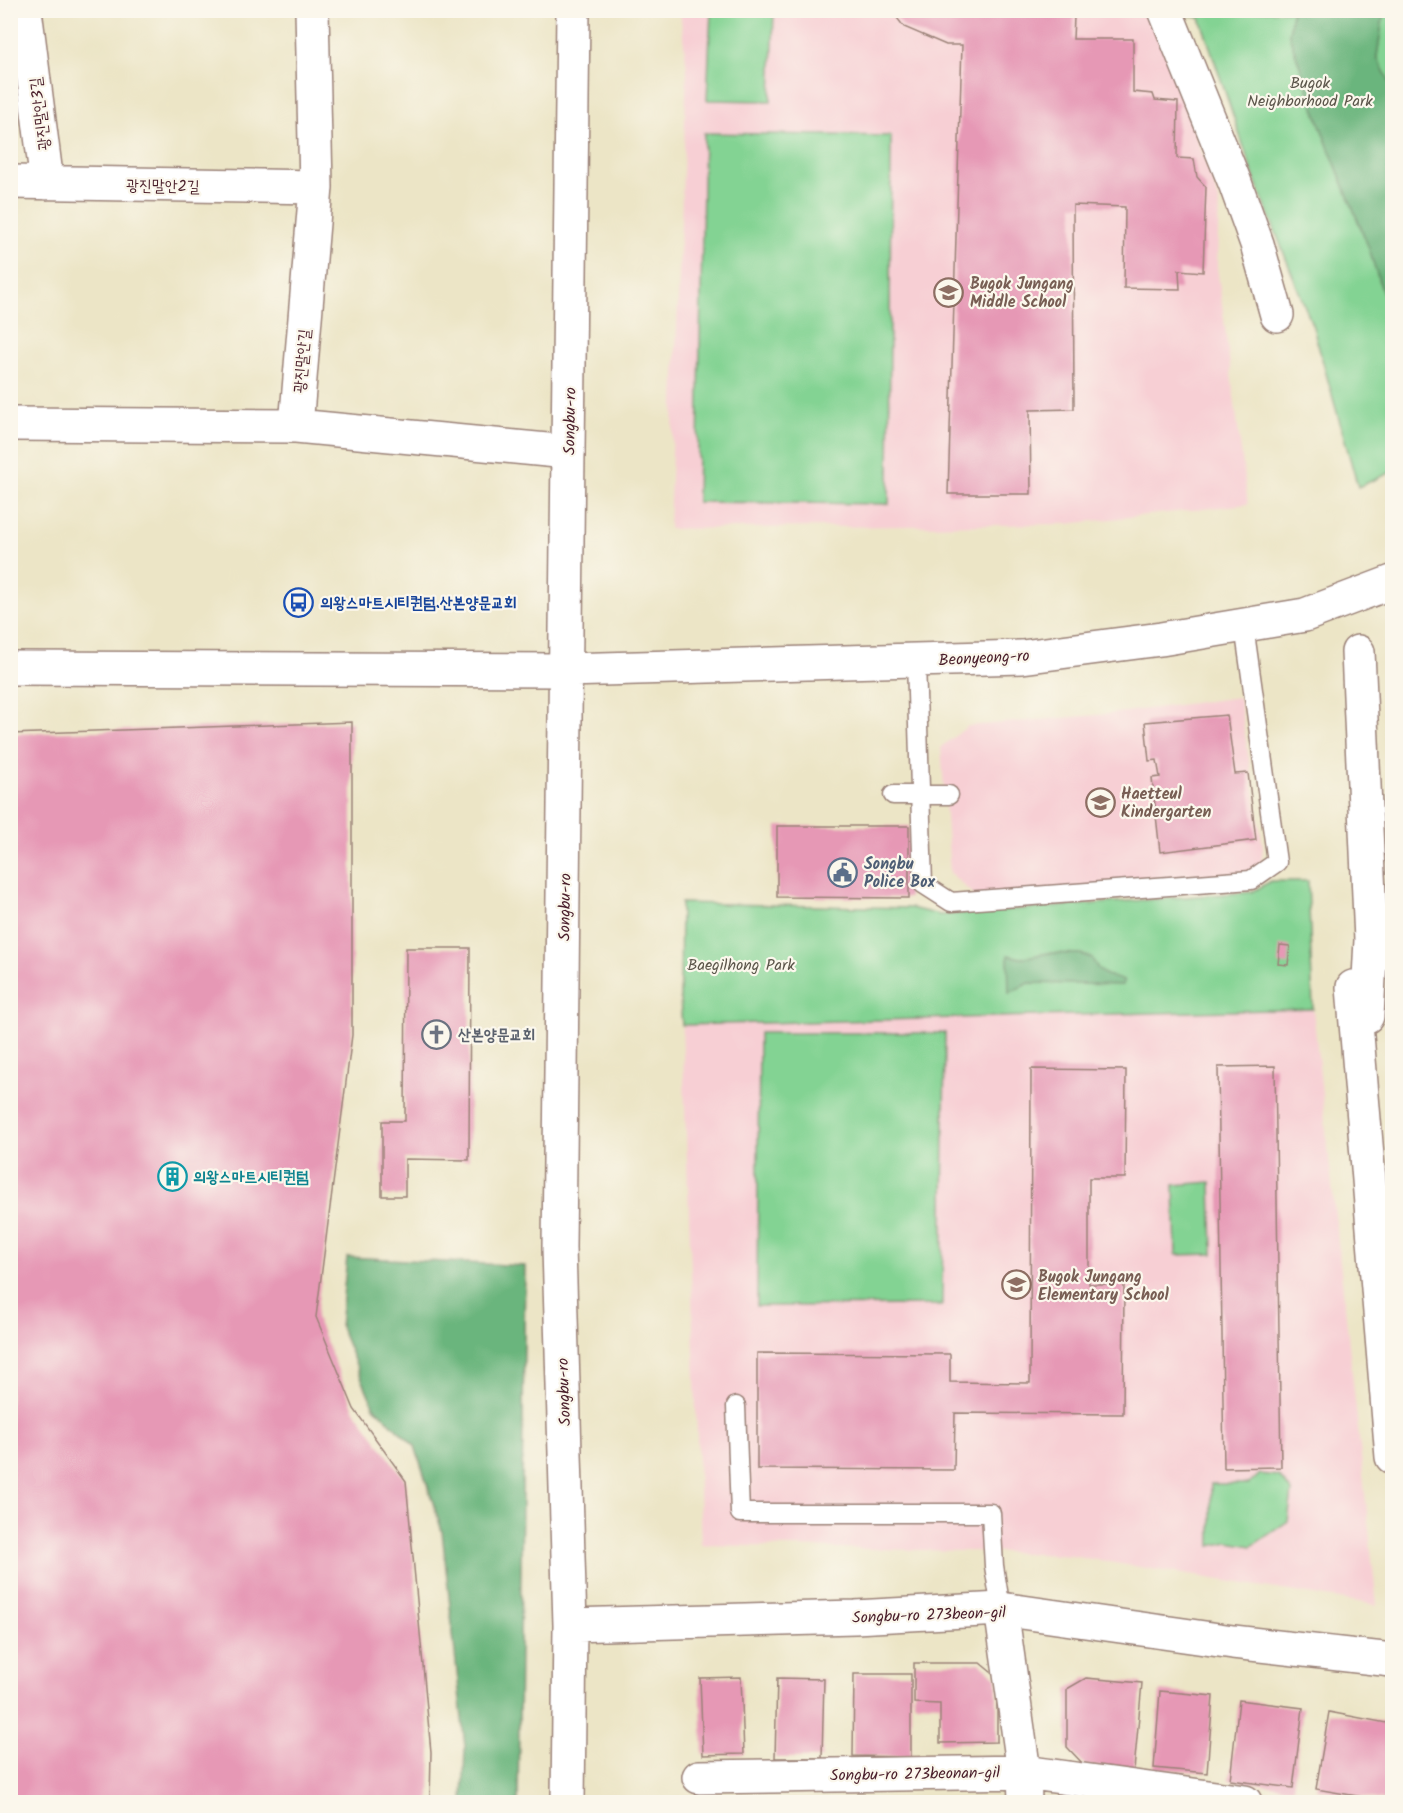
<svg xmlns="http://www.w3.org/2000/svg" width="1403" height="1813" font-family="Kalam,'Poor Story',sans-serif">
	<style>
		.built { fill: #f7cfd4 }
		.green { fill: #83d393; stroke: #66795f; stroke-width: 1.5 }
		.forest { fill: #6ab57d; stroke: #5a6a54; stroke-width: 1.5 }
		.building { fill: #e698b5 }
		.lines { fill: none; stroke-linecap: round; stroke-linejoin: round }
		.lane-casing { stroke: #9b8278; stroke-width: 21 }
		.street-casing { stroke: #9b8278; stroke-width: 36 }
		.secondary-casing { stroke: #9b8278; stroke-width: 36 }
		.lane { stroke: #fff; stroke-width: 18 }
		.street { stroke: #fff; stroke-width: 33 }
		.secondary { stroke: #fff; stroke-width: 33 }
		.labels { text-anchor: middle; stroke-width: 4.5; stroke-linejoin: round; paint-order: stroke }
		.park-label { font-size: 16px; fill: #5b554a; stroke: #fbf7ec }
		.street-label { font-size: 16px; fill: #4a1f2b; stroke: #fbf7ec }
		.education-label { font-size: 16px; font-weight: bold; fill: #785e54; stroke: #fbf7ec; text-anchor: start }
		.transit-label { font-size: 16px; font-weight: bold; fill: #164399; stroke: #fbf7ec; text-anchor: start }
		.service-label { font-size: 16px; font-weight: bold; fill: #4e5e75; stroke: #fbf7ec; text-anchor: start }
		.worship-label { font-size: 16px; font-weight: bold; fill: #5b616d; stroke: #fbf7ec; text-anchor: start }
		.culture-label { font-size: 16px; font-weight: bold; fill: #0d838f; stroke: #fbf7ec; text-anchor: start }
	</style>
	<rect width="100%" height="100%" fill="#fbf7ec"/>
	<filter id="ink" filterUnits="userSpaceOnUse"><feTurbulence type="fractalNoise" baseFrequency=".0167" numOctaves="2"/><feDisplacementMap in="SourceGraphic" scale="12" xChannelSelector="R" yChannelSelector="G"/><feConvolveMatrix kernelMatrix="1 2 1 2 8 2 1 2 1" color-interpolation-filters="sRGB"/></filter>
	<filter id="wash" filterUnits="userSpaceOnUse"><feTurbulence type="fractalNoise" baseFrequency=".008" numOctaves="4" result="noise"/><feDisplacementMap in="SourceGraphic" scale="24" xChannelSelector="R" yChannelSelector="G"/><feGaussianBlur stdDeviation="1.35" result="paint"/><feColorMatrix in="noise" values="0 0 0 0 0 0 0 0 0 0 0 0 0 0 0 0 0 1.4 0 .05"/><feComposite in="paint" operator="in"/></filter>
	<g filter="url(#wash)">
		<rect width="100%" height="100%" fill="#ece5c6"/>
		<!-- built -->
		<path class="built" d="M680,11H1151L1219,200L1217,266L1248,504L1066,524L669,529L687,70Z
			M1239,697L1263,847L1261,863L1243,877L978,899L950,873L941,747L968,726L1109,714Z
			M1313,1009L1377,1605L1071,1556L1009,1552L701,1545L682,1025Z"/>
		<!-- green -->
		<path class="green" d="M711,11H774L771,101L707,100Z
			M1181,11H1392V472L1358,487L1313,327L1255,180L1200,18L1183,14Z
			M704,133L891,136L889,504L697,502Z
			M1271,881H1308L1313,1009L682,1025L680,999L681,903L911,908L940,915L1252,892Z
			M759,1033H945L942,1305L757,1306Z
			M1211,1182L1213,1254L1176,1255L1174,1185Z
			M1260,1474L1279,1476L1292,1492L1288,1521L1252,1546L1228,1542L1211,1546V1484H1249Z"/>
		<!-- forest -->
		<path class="forest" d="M1292,11H1384L1377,57L1392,87V322L1368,246L1324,136L1289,35Z
			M1048,953L1081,954L1092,958C1100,976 1107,975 1124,981L1122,985L1029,983L1009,993L1008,955L1021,958Z
			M347,1257L525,1266L518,1802H463L465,1747L442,1531L415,1446L374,1407L340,1327Z"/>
		<g id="blocks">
			<!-- building -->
			<path class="building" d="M891,10H1077L1074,17L1073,39H1133V92L1153,94L1155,100L1178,102L1177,158L1194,159L1197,177L1206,187L1203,272L1179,270L1180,289L1124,288L1125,207L1073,205L1074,409L1030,410L1031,494H948L962,45H946L904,27Z
				M1227,715L1235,774L1248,773L1256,840L1160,852L1152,778L1160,777L1157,760L1149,761L1145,722Z
				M352,722V1035L316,1317L354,1409L406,1481L431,1752L430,1802H10V734Z
				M777,826H909V898L777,897Z
				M1280,945L1290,946L1288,965L1278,964Z
				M406,948H470L469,1160L405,1159V1196H382V1121H405Z
				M1275,1066L1281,1467L1224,1468L1218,1067Z
				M1031,1069L1126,1070L1125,1178H1089V1284H1124L1123,1414L955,1413L954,1470L757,1469V1353L950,1354V1382L1030,1383Z
				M914,1663H980L997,1677V1742L940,1743V1704L914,1703Z
				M854,1674H911V1757L853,1756Z
				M741,1677L744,1754L703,1755L700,1678Z
				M777,1678L824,1679L822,1758H775Z
				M1086,1678L1142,1683L1134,1770L1085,1766L1067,1747V1689Z
				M1160,1691L1213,1696L1207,1773L1154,1768Z
				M1239,1700L1303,1708L1293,1788L1230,1780Z
				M1329,1712L1392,1724V1802L1316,1789Z"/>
		</g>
	</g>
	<g filter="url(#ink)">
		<use href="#blocks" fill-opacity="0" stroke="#9b8278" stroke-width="1.5"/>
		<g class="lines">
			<defs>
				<path id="lane" d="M916,661L923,884L951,902L1251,880L1277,862L1244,626
					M893,795H949
					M736,1406L740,1513H991L994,1566L1001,1609"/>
				<path id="street" d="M25,10L47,183
					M1165,10L1235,183L1257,244L1277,315
					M10,182L316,187
					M10,424L296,426L568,452
					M296,426L316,187L312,10
					M1358,652L1371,940L1367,1016
					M10,668L566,670
					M1353,987L1392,1457
					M1001,1609L1024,1772L1025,1802
					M699,1777L1024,1772L1245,1802"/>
				<path id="secondary" d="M566,670L1022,657L1161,639L1305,615L1392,582
					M570,1625L855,1617L1001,1609L1233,1642L1392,1660
					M568,1802L570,1625L559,1248L573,10"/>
			</defs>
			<!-- lane casing -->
			<use href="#lane" class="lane-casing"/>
			<!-- street casing -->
			<use href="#street" class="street-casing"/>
			<!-- secondary casing -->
			<use href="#secondary" class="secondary-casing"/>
			<!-- lane -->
			<use href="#lane" class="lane"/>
			<!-- street -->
			<use href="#street" class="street"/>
			<!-- secondary -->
			<use href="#secondary" class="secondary"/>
		</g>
	</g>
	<!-- icons -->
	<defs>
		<symbol id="school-ring" viewBox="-11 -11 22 22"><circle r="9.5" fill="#fbf7ec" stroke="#8d6e63" stroke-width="1.5"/><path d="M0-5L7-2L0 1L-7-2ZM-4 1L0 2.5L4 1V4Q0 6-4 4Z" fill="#8d6e63"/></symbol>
		<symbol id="bus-ring" viewBox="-11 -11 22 22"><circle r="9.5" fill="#fbf7ec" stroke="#1a4fb4" stroke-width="1.5"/><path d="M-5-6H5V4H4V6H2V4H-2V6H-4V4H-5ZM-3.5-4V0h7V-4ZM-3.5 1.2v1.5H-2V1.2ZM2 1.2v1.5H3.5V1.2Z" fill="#1a4fb4"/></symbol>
		<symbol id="civic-ring" viewBox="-11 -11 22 22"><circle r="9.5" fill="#fbf7ec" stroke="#5c6f8a" stroke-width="1.5"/><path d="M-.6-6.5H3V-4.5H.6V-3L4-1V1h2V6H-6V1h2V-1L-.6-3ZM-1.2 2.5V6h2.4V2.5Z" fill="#5c6f8a"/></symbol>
		<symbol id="church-ring" viewBox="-11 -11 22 22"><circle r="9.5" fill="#fbf7ec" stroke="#6b7280" stroke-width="1.5"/><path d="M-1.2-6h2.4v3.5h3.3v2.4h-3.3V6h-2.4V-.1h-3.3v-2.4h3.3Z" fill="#6b7280"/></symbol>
		<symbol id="building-ring" viewBox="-11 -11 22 22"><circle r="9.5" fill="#fbf7ec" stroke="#0f9aa8" stroke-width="1.5"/><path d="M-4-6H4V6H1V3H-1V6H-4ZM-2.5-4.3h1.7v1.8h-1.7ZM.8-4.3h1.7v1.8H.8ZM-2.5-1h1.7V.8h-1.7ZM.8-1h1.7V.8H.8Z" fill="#0f9aa8"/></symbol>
	</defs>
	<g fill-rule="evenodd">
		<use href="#school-ring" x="932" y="276" width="33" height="33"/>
		<use href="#bus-ring" x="282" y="586" width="33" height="33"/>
		<use href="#school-ring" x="1084" y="786" width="33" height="33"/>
		<use href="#civic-ring" x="826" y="856" width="33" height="33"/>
		<use href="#church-ring" x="420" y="1018" width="33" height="33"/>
		<use href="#building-ring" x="156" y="1160" width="33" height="33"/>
		<use href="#school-ring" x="1000" y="1268" width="33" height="33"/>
	</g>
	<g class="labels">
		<!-- park labels -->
		<g class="park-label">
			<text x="1310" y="88">Bugok<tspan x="1310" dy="18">Neighborhood Park</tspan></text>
			<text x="741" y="970">Baegilhong Park</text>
		</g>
		<!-- street labels -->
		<g class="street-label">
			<text transform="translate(39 114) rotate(-97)" y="6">광진말안3길</text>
			<text transform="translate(163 185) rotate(1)" y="6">광진말안2길</text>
			<text transform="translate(301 361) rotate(-85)" y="6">광진말안길</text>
			<text transform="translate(569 421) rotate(-89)" y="6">Songbu-ro</text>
			<text transform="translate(984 657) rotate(-3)" y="6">Beonyeong-ro</text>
			<text transform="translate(564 907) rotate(-89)" y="6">Songbu-ro</text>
			<text transform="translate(563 1392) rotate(-92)" y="6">Songbu-ro</text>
			<text transform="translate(929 1614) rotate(-2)" y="6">Songbu-ro 273beon-gil</text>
			<text transform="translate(915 1773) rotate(-1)" y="6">Songbu-ro 273beonan-gil</text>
		</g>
		<!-- education labels -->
		<g class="education-label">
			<text x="970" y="289">Bugok Jungang<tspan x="970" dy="18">Middle School</tspan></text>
			<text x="1121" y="799">Haetteul<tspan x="1121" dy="18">Kindergarten</tspan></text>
			<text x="1038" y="1282">Bugok Jungang<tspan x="1038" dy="18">Elementary School</tspan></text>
		</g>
		<!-- transit labels -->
		<g class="transit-label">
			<text x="320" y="608">의왕스마트시티퀀텀.산본양문교회</text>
		</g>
		<!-- service labels -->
		<g class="service-label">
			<text x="864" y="869">Songbu<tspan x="864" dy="18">Police Box</tspan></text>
		</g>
		<!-- worship labels -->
		<g class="worship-label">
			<text x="458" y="1040">산본양문교회</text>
		</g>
		<!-- culture labels -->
		<g class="culture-label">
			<text x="193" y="1182">의왕스마트시티퀀텀</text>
		</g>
	</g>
	<!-- margin -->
	<rect width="1403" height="1813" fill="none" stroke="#fbf7ec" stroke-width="36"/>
</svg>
